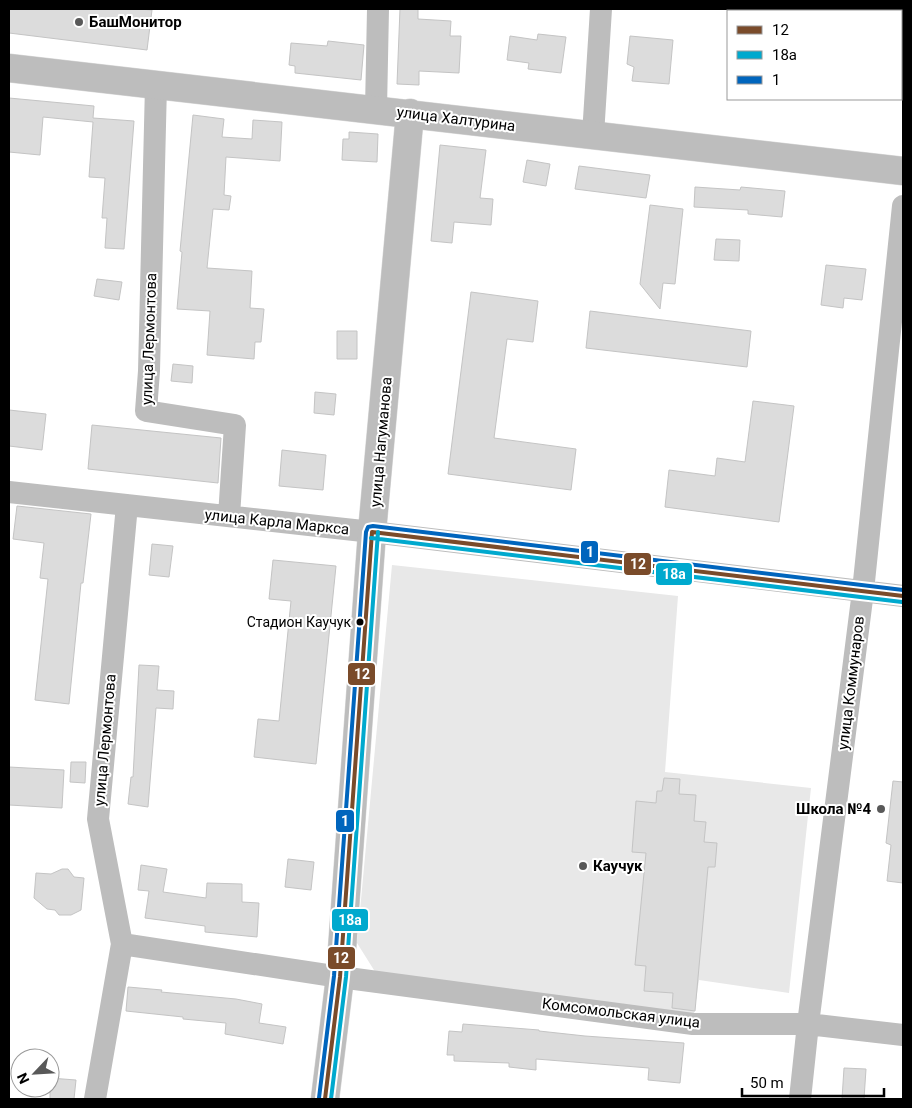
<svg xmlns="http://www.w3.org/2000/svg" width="912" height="1108" font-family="Roboto,sans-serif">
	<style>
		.green { fill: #e8e8e8 }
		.building { fill: #dcdcdc; stroke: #c4c4c4 }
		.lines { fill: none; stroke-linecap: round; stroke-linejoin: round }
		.major-casing { stroke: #dbdbdb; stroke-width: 29 }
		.minor { stroke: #bdbdbd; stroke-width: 22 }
		.major { stroke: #bdbdbd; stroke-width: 28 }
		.bus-1-casing { stroke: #fff; stroke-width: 8 }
		.bus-2-casing { stroke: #fff; stroke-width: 8 }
		.bus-3-casing { stroke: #fff; stroke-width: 8 }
		.bus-1 { stroke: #7a4b2a; stroke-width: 4 }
		.bus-2 { stroke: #00a9ce; stroke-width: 4 }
		.bus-3 { stroke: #0065bd; stroke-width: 4 }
		.poi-dot { fill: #595959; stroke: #fff; stroke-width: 2 }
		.bus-dot { fill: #000; stroke: #fff; stroke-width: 2 }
		.labels { text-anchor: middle; stroke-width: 4; stroke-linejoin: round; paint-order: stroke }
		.bus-label { font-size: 14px; fill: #000; stroke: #fff; text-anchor: end }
		.poi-label { font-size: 15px; font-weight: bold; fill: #000; stroke: #fff; text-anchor: start }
		.street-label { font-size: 15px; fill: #000; stroke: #fff }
		.line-badge { stroke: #fff; stroke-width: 2 }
		.badge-label { font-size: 14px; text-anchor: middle; font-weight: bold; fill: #fff }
	</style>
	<rect width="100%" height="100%" fill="#fff"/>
	<!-- green -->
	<path class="green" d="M392,565L678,596L665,772L811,788L789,993L699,980L694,1014L379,978L357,943Z"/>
	<!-- building -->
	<path class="building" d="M9,9H138L152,10L147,50L9,33Z
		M400,9H418V19L451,21L450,36H461L459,73L419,71V85L397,84Z
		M538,34L566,37L561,73L528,69L529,63L507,60L510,36L537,40Z
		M630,36L673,40L669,84L632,81L634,67L627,64Z
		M328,41L364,45L361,80L295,73V66L289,65L291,43L327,46Z
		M9,98L94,106L93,118L134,121L124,249L105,248L107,218H102L105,178L89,177L93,122L43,117L40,155L9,152Z
		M193,115L224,119L222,137L252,139L253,120L282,122L280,161L226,157L224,195L231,196L229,210L213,209L207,268L252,271L250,308L264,309L261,342H255L254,359L207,355L210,311L177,309L182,252L180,251Z
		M349,132L378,134L377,162L342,160L343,139H349Z
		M440,145L486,150L480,198L493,199L491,225L454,222L452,243L431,241Z
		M527,160L550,164L546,186L523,182Z
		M579,166L650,175L646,198L575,189Z
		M695,187L740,190L741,187L785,191L782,217L748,214V210L694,207Z
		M650,205L683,209L675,284L663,283L660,309L640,284Z
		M716,239L740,240L739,261L714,260Z
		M826,265L866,269L862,300L844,298L843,308L821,305Z
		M97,279L122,282L119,300L94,296Z
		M471,292L538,301L533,342L507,339L494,438L576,449L571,490L448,474Z
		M590,311L751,331L747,367L586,348Z
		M337,331H357V359H337Z
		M173,364L193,366L192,383L171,381Z
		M315,392L336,394L334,415L314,413Z
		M753,401L794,406L779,522L665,507L669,470L715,476L717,458L745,462Z
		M9,410L46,414L42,450L9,446Z
		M92,425L221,438L218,483L88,469Z
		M282,450L326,455L323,490L279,486Z
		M17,506L91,514L83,583H81L69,704L35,700L48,579L40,578L44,543L13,539Z
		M152,544L173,546L169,577L149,575Z
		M273,560L336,566L316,764L254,757L258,719L279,721L291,601L269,599Z
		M139,665L159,666L157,690L174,691L173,709L156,708L148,807L128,804L131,777H133Z
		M71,762H86L85,783L70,782Z
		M9,767L64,770L62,808L9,805Z
		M664,778L680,779L679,794L696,795L694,821L706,822L704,842L717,843L715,867H708L695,1011L672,1008L673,993L644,991L646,966L635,965L646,853L632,852L636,801L656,803L657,791H662Z
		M893,781L903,782V883L887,881L891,845L886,843Z
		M288,859L314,862L311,890L285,887Z
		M141,865L167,869L163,892L206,898L207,883L242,884V902L259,903L257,937L205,932V926L145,918L149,891L138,890Z
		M62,869H68L74,877L84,878L81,910L71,915H59L55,910L47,909L34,898L36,873L51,874Z
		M128,987L162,990L161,992L236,999L262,1004L259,1023L286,1027L283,1044L225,1034L226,1023L183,1019V1017L126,1011Z
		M463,1024L539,1030V1031L585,1036L684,1043L680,1083L648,1080L649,1068L536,1059V1070L509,1067V1063L454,1061V1055H447L449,1031L462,1032Z
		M844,1068L866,1069L864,1099H842Z
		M50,1078L76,1080L74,1099H50Z"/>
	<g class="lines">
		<defs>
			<path id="major" d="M9,68L903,171
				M325,1099L340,977L372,532L410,113"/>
		</defs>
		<!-- major casing -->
		<use href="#major" class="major-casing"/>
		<!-- minor -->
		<path class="minor" d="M156,85L149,371L146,411L235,425L229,516
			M376,109L378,9
			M593,135L601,9
			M9,492L372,532L903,596
			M127,505L98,819L122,944L340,977L693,1024H808L903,1035
			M95,1099L122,944
			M800,1099L808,1024L863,591L903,206"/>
		<!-- major -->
		<use href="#major" class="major"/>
		<defs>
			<path id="bus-1" d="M372,532L903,596
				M325,1099L340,977L372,532"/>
			<path id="bus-2" d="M371,538L902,602
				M331,1099L346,977L378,532"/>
			<path id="bus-3" d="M319,1098L334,976L366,532L368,527L373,526L903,590"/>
		</defs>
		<!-- bus-1 casing -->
		<use href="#bus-1" class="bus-1-casing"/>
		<!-- bus-2 casing -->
		<use href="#bus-2" class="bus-2-casing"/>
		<!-- bus-3 casing -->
		<use href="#bus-3" class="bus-3-casing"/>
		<!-- bus-1 -->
		<use href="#bus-1" class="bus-1"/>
		<!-- bus-2 -->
		<use href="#bus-2" class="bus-2"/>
		<!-- bus-3 -->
		<use href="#bus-3" class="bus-3"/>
	</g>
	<!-- markers -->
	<g class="poi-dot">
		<circle cx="79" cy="22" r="5"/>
		<circle cx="881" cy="809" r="5"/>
		<circle cx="583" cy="866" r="5"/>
	</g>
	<circle class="bus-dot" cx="360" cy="622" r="4.5"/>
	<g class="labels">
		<!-- bus labels -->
		<g class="bus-label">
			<text x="351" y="627">Стадион Каучук</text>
		</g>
		<!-- poi labels -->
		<g class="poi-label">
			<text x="89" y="27">БашМонитор</text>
			<text x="871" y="814" text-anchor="end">Школа №4</text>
			<text x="593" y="871">Каучук</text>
		</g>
		<!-- street labels -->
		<g class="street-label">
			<text transform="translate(456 119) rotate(7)" y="5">улица Халтурина</text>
			<text transform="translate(149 339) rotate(-88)" y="5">улица Лермонтова</text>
			<text transform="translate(381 442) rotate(-85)" y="5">улица Нагуманова</text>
			<text transform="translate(277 522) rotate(6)" y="5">улица Карла Маркса</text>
			<text transform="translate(851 683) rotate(-83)" y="5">улица Коммунаров</text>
			<text transform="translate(105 740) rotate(-85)" y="5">улица Лермонтова</text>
			<text transform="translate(621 1013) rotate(7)" y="5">Комсомольская улица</text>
		</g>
	</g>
	<g class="line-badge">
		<rect x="580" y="540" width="19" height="24" rx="5" fill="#0065bd"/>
		<rect x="623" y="552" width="29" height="24" rx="5" fill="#7a4b2a"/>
		<rect x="655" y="562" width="38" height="24" rx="5" fill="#00a9ce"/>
		<rect x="347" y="662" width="29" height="24" rx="5" fill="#7a4b2a"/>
		<rect x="335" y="809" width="20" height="24" rx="5" fill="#0065bd"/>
		<rect x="331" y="908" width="38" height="24" rx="5" fill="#00a9ce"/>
		<rect x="327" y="946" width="29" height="24" rx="5" fill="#7a4b2a"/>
	</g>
	<g class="badge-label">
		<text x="590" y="557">1</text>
		<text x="638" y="569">12</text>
		<text x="674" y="579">18а</text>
		<text x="362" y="679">12</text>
		<text x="345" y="826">1</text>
		<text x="350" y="925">18а</text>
		<text x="341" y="963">12</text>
	</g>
	<!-- border -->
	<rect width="912" height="1108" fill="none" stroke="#000000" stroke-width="20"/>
	<!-- legend -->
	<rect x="727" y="10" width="175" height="90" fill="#ffffff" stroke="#999999"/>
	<rect x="737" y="26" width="25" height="8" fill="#7a4b2a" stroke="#999999"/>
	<text x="772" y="35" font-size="15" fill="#000000">12</text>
	<rect x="737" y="51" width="25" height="8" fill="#00a9ce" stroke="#999999"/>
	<text x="772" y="60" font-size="15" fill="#000000">18а</text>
	<rect x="737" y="76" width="25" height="8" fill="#0065bd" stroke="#999999"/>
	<text x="772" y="85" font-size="15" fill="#000000">1</text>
	<!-- north arrow -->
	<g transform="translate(35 1073) rotate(245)"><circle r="24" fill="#ffffff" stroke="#999999"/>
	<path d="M0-4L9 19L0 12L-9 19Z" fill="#595959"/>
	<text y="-8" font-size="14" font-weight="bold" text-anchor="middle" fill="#000000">N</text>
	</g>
	<!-- scale -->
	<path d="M742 1088v8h142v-8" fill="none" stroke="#000000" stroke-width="2.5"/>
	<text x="750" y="1088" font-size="15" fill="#000000" stroke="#ffffff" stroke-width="4" paint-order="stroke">50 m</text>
</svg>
